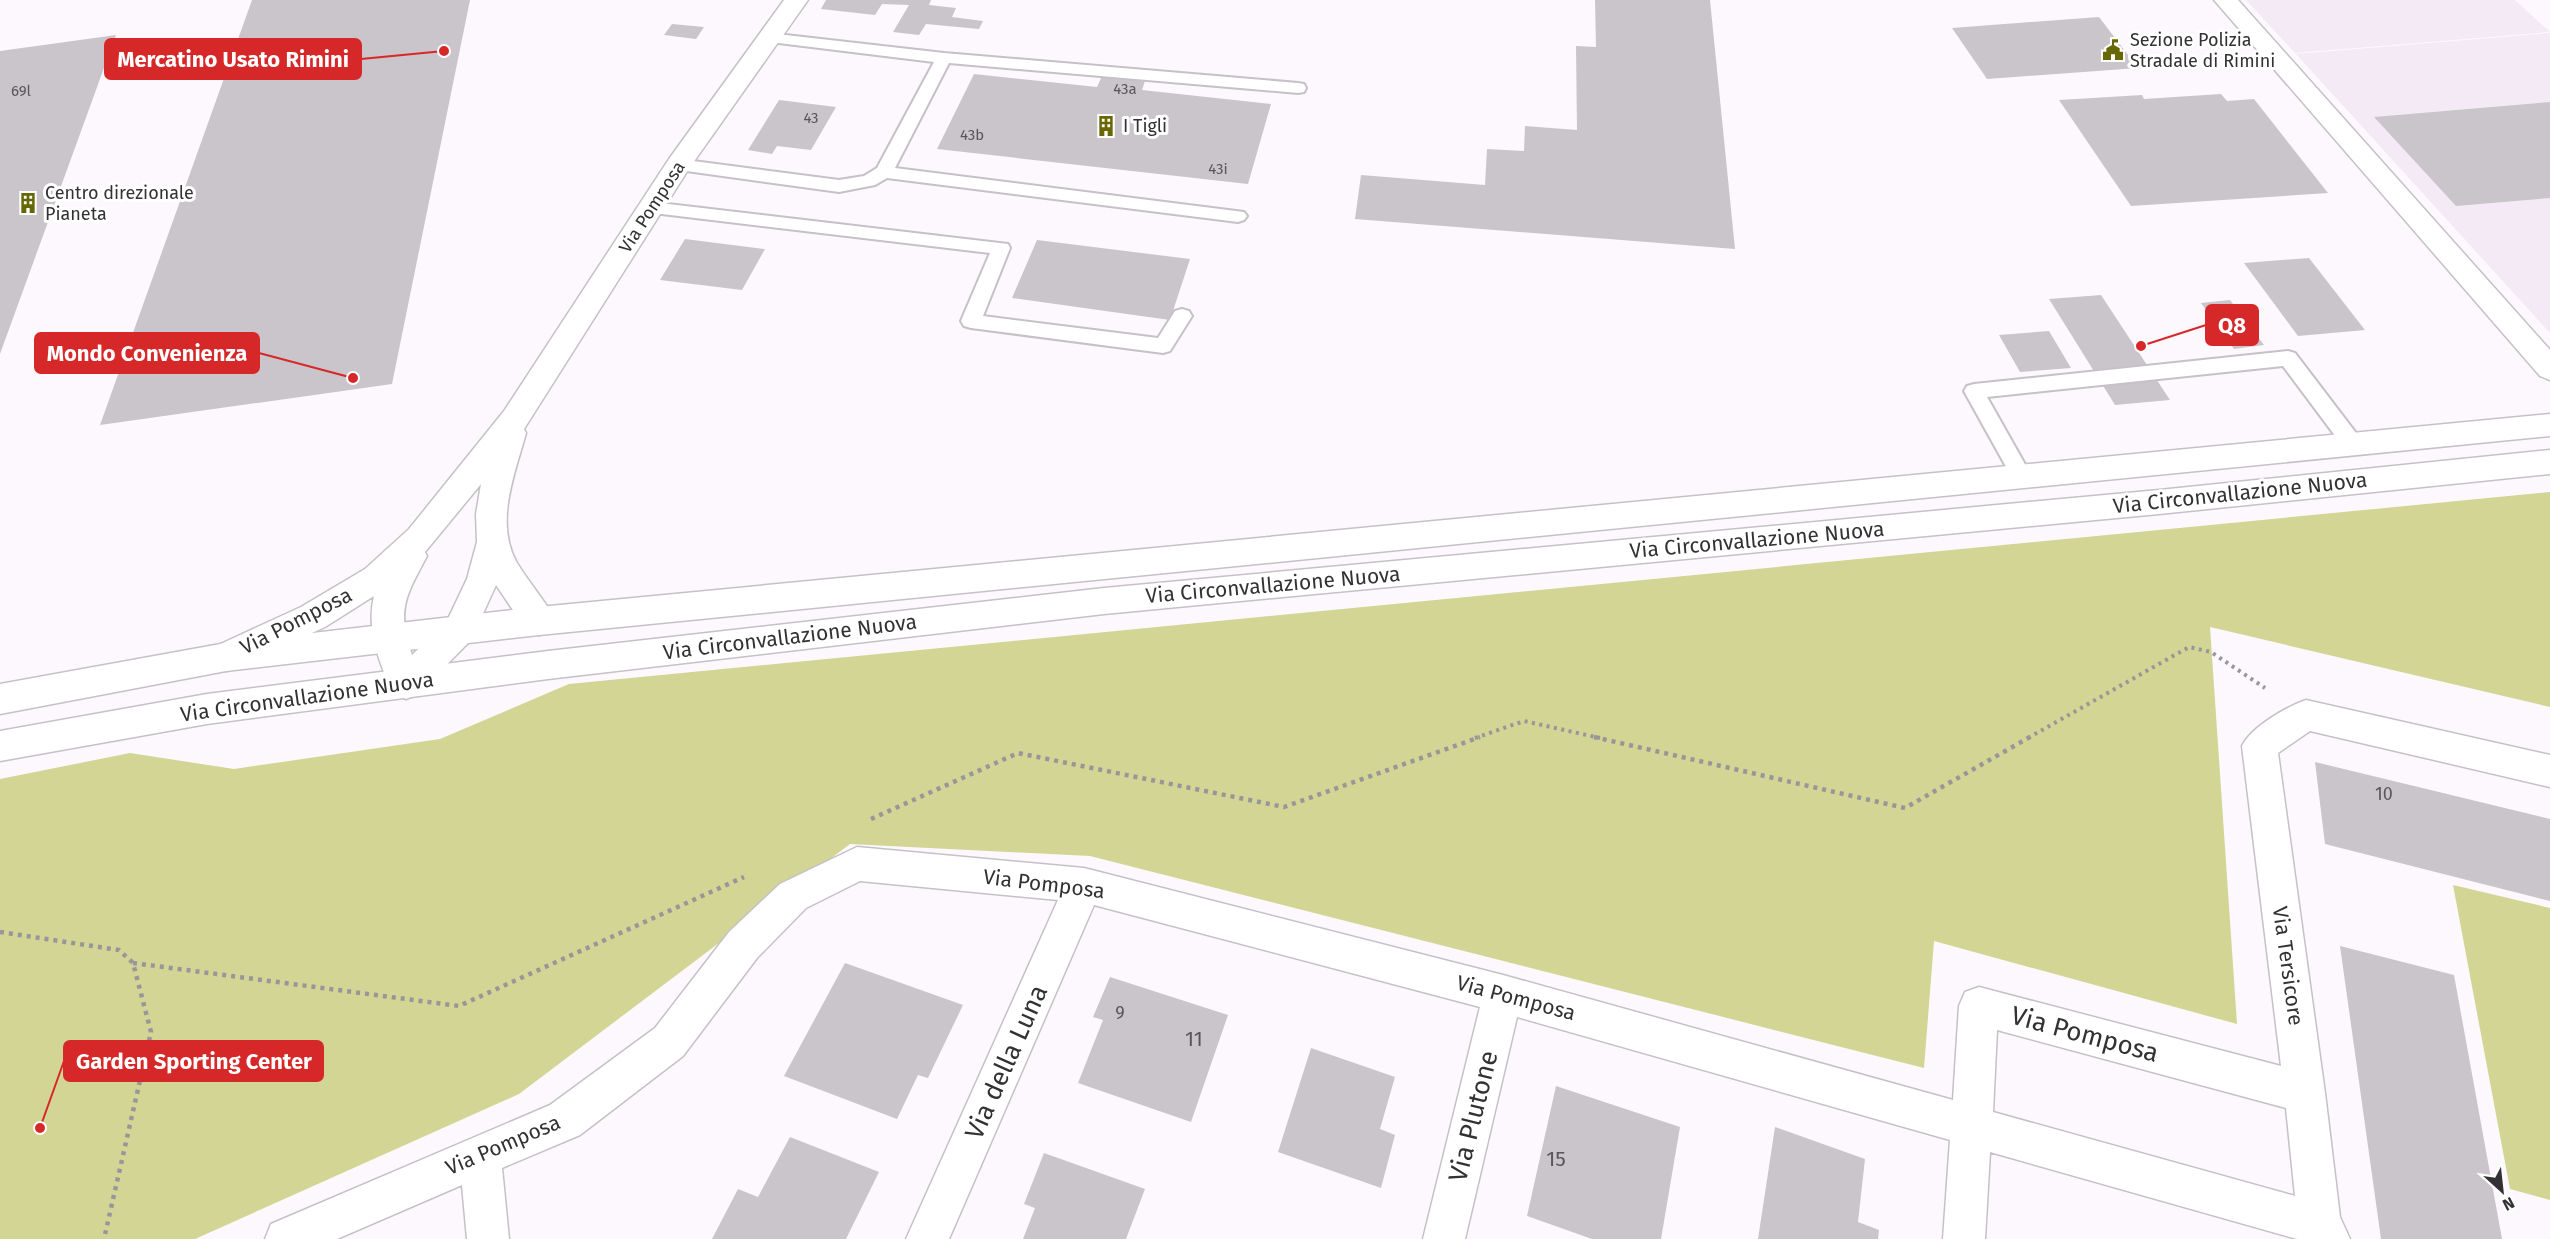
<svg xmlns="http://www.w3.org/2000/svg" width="2550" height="1239" font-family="'Fira Sans',sans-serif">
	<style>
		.built { fill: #f4eaf6 }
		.green { fill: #d2d593 }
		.building { fill: #c9c5cb }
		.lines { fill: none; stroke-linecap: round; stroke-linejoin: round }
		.service-casing { stroke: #c5c1c6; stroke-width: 4 }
		.minor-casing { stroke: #c5c1c6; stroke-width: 3 }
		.primary-casing { stroke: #c5c1c6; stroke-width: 3 }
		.path-far1 { stroke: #999699; stroke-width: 4; stroke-dasharray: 3 4.5; stroke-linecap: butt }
		.path { stroke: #999699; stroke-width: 4.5; stroke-dasharray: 4 5; stroke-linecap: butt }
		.service { fill: #fff; fill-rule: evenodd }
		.minor { fill: #fff; fill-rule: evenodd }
		.primary { fill: #fff; fill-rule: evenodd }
		.labels { text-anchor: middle; stroke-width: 6; stroke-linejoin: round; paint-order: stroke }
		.far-number-label { font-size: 15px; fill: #585659 }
		.far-poi-label { font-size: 18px; fill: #333133; stroke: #fff; text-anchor: start }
		.far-street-label { font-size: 18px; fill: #333133; stroke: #fff }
		.number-label { font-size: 18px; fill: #585659 }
		.street-label { font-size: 21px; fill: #333133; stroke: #fff }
		.near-number-label { font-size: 21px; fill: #585659 }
		.near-street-label { font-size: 26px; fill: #333133; stroke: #fff }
		.leader { fill: none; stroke: #d62828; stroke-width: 2 }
		.callout-dot { fill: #d62828; stroke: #fff; stroke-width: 2 }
		.callout { fill: #d62828; stroke: #d62828; stroke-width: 2 }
		.callout-label { font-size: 22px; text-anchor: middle; font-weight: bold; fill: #fff }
	</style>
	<rect width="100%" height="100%" fill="#fcf8fd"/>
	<!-- built -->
	<path class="built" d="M2246,0H2515L2550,32L2295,53Z
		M2550,33V333L2296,54Z"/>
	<!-- green -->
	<path class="green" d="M2550,492V707L2210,627L2237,1024L1934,941L1924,1068L1090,856L850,844L519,1094L195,1239H0V779L130,753L234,769L440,739L569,684Z
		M2453,885L2550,908V1200L2510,1189Z"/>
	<!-- building -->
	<path class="building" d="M252,0H470L392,384L100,425Z
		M826,0H931L929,5L956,8L952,17L983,21L979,29L926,24L919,35L893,32L909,5L882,4L875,15L821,9Z
		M1595,0H1710L1735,249L1355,219L1361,175L1485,185L1487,149L1524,151L1525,126L1577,130L1576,46L1596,47Z
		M2099,17L2138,68L1987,79L1952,28Z
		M672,24L704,27L696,39L664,35Z
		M116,35L0,354V51Z
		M974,74L1097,87L1103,74L1146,78L1142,90L1271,104L1248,184L937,149Z
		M2221,94L2227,101L2254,99L2328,193L2131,206L2059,100L2142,95L2144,99Z
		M779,100L836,107L811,150L777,146L772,154L748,150Z
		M2550,102V198L2456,206L2374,117Z
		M685,239L765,249L742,290L660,280Z
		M1037,240L1190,259L1170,320L1012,298Z
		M2309,258L2365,330L2298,336L2244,263Z
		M2101,295L2170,400L2115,405L2049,299Z
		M2230,300L2264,345L2234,349L2201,303Z
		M2049,331L2071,368L2020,372L1999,335Z
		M2315,762L2550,819V901L2325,844Z
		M2340,946L2454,975L2502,1239H2381Z
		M845,963L963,1005L928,1078L918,1075L897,1119L784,1076Z
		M1110,977L1228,1015L1191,1122L1078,1083L1103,1020L1093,1017Z
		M1311,1048L1395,1077L1380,1129L1395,1135L1381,1188L1278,1152Z
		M1556,1086L1680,1127L1661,1239H1592L1527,1216Z
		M1775,1127L1865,1159L1858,1222L1879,1230L1878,1239H1758Z
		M790,1137L879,1172L846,1239H712L738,1189L758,1197Z
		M1044,1153L1145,1189L1126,1239H1023L1035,1208L1024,1204Z"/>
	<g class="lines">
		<defs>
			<path id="service" d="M768,33L944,53L1298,83L1304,84L1306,88L1304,92L1298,93L949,63L895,168L1244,212L1247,216L1244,220L1238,222L887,178L875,185L839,192L672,169L669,165L672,161L678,159L839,180L864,176L877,168L934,62L762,41L760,38Z
				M651,202L1008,244L1010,248L983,316L1158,338L1175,311L1182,309L1189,311L1192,316L1170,351L1163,353L971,328L964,326L961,321L990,253L645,212L642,208L645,204Z
				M2288,351L2295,353L2359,437L2362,443L2359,449L2352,451L2345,449L2283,366L1987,397L2031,475L2028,481L2021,483L2014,481L1964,391L1967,386L1974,384Z"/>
			<path id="minor" d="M784,0H808L688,170L524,429L526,433C515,474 494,522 517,563C529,583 545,600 556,621L551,631L539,635L527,631L496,585L471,640L418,694L406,699L394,694C379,664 366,629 374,596L325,627L238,667L226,671L214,667L209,657L214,647L301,607L365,569L409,529L504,411L669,159ZM481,484L476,514L477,542L467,579L447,621L412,655C396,609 406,596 427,556L425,552Z
				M2214,0H2238L2550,350V380L2540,376Z
				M2306,700L2550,755V787L2310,731L2278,753L2325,1093L2340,1217L2350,1239H2297L1990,1152L1985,1239H1943L1950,1140L1517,1017L1465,1239H1423L1480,1007L1094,905L949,1239H906L1058,900L860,881L806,908L757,958L683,1056L580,1135L502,1168L509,1239H467L462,1185L337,1239H265L271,1224L550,1105L655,1028L729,932L780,884L857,847L1084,868L1503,975L1953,1100L1959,1006L1965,992L1979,987L2281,1066L2242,746C2251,727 2286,707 2306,700ZM1997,1030L2286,1108L2295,1196L1993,1112Z"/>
			<path id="primary" d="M2550,414V436L539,635L226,671L0,714V684L226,643L539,607Z
				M2550,450V474L2159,514L1104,614L548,679L207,724L0,761V731L207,694L548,651L1104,588L2159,490Z"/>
		</defs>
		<!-- service casing -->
		<use href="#service" class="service-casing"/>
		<!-- minor casing -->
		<use href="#minor" class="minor-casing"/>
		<!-- primary casing -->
		<use href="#primary" class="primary-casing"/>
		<!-- path-far1 -->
		<path class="path-far1" d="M1475,738L1524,721L1600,738
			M2028,738L2189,647L2211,652L2265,688"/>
		<!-- path -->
		<path class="path" d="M1594,737L1905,808L2030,737
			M871,819L1018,753L1284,807L1480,737
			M0,932L119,950L133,963L151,1032L104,1239
			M133,963L459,1006L744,877"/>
		<!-- service -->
		<use href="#service" class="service"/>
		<!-- minor -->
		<use href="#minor" class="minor"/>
		<!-- primary -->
		<use href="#primary" class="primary"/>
	</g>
	<!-- icons -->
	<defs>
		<symbol id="civic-bare" viewBox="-9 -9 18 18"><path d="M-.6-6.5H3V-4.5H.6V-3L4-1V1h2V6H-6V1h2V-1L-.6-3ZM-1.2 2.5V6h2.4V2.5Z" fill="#676803" stroke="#fff" stroke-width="2.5" paint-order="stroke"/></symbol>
		<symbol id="building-bare" viewBox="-9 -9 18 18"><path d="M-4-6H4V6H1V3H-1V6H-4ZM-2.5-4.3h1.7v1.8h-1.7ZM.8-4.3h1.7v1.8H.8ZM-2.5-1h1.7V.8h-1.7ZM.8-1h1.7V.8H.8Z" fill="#676803" stroke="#fff" stroke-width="2.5" paint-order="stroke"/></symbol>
	</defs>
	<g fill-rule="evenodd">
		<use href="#civic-bare" x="2098" y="35" width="30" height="30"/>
		<use href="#building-bare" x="1091" y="111" width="30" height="30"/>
		<use href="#building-bare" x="13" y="188" width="30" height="30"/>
	</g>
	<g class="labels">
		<!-- far-number labels -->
		<g class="far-number-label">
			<text x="1125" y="94">43a</text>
			<text x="21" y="96">69l</text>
			<text x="811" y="123">43</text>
			<text x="972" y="140">43b</text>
			<text x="1218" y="174">43i</text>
		</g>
		<!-- far-poi labels -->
		<g class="far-poi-label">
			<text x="2130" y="46">Sezione Polizia<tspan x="2130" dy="21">Stradale di Rimini</tspan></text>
			<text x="1123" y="132">I Tigli</text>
			<text x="45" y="199">Centro direzionale<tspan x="45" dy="21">Pianeta</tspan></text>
		</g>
		<!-- far-street labels -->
		<g class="far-street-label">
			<text transform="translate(652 207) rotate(-57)" y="6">Via Pomposa</text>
		</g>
		<!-- number labels -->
		<g class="number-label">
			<text x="2384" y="800">10</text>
			<text x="1120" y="1019">9</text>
		</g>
		<!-- street labels -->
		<g class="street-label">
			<text transform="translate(2240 493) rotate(-6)" y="7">Via Circonvallazione Nuova</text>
			<text transform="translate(1757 540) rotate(-5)" y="7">Via Circonvallazione Nuova</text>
			<text transform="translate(1273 585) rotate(-5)" y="7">Via Circonvallazione Nuova</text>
			<text transform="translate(296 621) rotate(-27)" y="7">Via Pomposa</text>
			<text transform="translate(790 637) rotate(-7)" y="7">Via Circonvallazione Nuova</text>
			<text transform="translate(307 697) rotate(-8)" y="7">Via Circonvallazione Nuova</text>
			<text transform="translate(1044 884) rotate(7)" y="7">Via Pomposa</text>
			<text transform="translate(2288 966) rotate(82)" y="7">Via Tersicore</text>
			<text transform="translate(1516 998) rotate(15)" y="7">Via Pomposa</text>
			<text transform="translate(503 1145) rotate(-23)" y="7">Via Pomposa</text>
		</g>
		<!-- near-number labels -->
		<g class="near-number-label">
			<text x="1194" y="1046">11</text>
			<text x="1556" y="1166">15</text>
		</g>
		<!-- near-street labels -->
		<g class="near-street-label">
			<text transform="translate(2085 1034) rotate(15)" y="9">Via Pomposa</text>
			<text transform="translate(1006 1062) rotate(-66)" y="9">Via della Luna</text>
			<text transform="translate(1473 1116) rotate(-76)" y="9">Via Plutone</text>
		</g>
	</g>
	<!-- callouts -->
	<path class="leader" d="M444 51L361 59M2141 346L2206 325M353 378L259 353M40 1128L64 1061"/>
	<g class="callout-dot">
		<circle cx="444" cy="51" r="6"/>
		<circle cx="2141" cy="346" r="6"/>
		<circle cx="353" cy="378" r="6"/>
		<circle cx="40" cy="1128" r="6"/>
	</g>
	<g class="callout">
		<rect x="105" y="39" width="256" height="40" rx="6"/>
		<rect x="2206" y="305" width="52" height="40" rx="6"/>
		<rect x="35" y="333" width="224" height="40" rx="6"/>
		<rect x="64" y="1041" width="259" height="40" rx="6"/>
	</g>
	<g class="callout-label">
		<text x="233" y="67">Mercatino Usato Rimini</text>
		<text x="2232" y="333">Q8</text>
		<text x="147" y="361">Mondo Convenienza</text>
		<text x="194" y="1069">Garden Sporting Center</text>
	</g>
	<!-- north arrow -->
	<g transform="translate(2502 1191) rotate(153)" stroke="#ffffff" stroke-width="4.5" paint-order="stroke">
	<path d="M0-4.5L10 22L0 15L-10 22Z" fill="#333133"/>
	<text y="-9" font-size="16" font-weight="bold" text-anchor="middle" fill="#333133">N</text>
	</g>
</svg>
